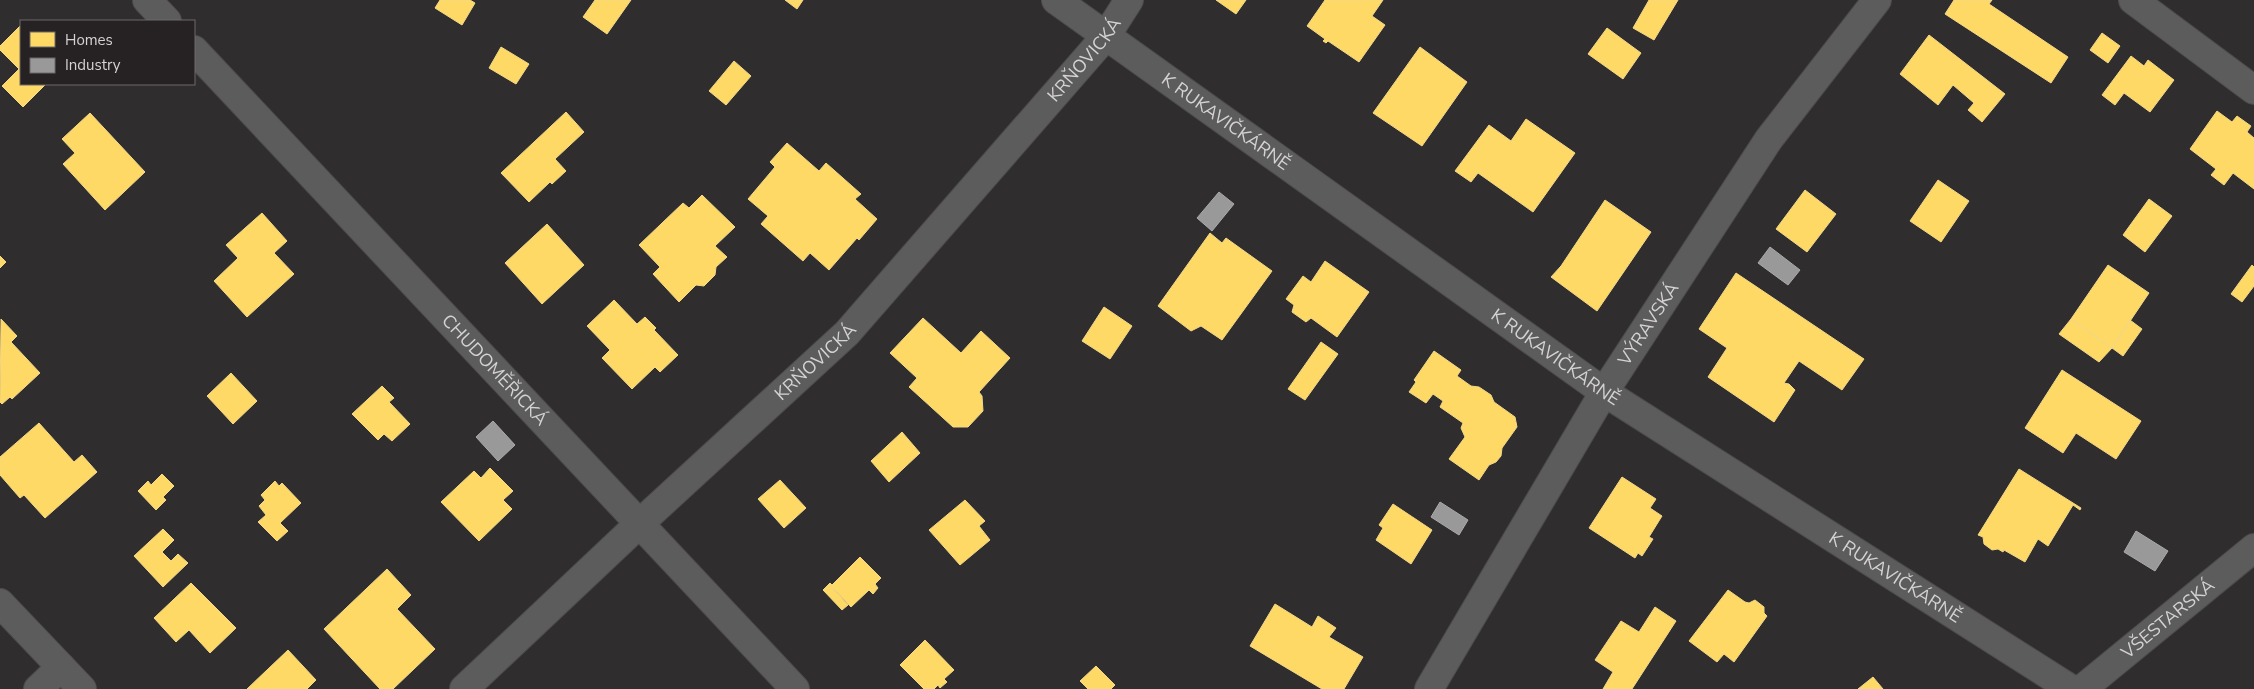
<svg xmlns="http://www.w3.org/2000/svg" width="2254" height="689" font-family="'Nunito Sans',sans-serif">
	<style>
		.homes { fill: #ffd966; stroke: #f2d787 }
		.industry { fill: #999; stroke: #abaaaa }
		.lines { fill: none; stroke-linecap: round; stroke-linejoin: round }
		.minor-casing { stroke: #4d4b4c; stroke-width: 30 }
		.minor { stroke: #5d5c5c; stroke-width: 28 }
		.labels { text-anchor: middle; stroke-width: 5; stroke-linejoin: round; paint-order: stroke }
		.street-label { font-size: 18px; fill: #d5d2d3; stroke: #262223 }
	</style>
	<rect width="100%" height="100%" fill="#2f2d2e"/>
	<!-- homes -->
	<path class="homes" d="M440,0H470L475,3L462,25L435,8Z
		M595,0H631L607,34L583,17Z
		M785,0H803L797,9Z
		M1216,0H1246L1236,14Z
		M1325,0H1383L1372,16L1385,25L1359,62L1328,41L1326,43L1323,41L1325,39L1307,26Z
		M1649,0H1678L1654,40L1633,28Z
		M1954,0H1992L1989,4L2068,57L2051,83L1945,14Z
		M21,25V84H46L23,107L2,86L19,69L0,50V46Z
		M1607,28L1641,53L1623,79L1588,54Z
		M2102,33L2120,46L2108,63L2090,50Z
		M1929,35L2005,94L1982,122L1968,110L1974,103L1953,85L1938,105L1900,74Z
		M501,47L529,64L516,84L489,68Z
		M1420,47L1467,82L1422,146L1373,113Z
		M2131,56L2144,66L2148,60L2174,80L2150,112L2124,93L2115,105L2102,95Z
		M734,61L751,76L726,105L709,91Z
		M2217,111L2232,122L2237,116L2251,126L2247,132L2254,138V189L2233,173L2224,185L2211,175L2216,169L2190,149Z
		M566,112L584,132L555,159L566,171L552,184L550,182L529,202L501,173Z
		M90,113L145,172L105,210L63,164L75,153L62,139Z
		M1526,119L1575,153L1533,212L1478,173L1471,182L1455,171L1489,125L1511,141Z
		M787,143L819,171L826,163L861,194L855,199L877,219L859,240L857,238L829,270L810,253L803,261L761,224L768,216L748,199L775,167L770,162Z
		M1938,180L1969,201L1941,242L1910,221Z
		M1805,190L1836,214L1807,252L1776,229Z
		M702,195L735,227L715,246L727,257L716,267L715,275L704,286L696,285L679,302L653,274L660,267L639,245L683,203L689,208Z
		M2149,199L2172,216L2145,252L2123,235Z
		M1605,200L1651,232L1597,311L1551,277L1561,266Z
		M262,213L287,241L274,253L294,274L247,317L214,281L238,258L226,245Z
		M547,224L584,265L542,304L505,263Z
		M1210,233L1222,243L1226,238L1272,271L1222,340L1201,326L1191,331L1158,306Z
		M0,256L6,262L0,268Z
		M1325,261L1369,292L1337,337L1311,318L1306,322L1292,312L1294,305L1286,299L1303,276L1311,282Z
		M2108,265L2149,293L2112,348L2071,319Z
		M2252,265L2254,267V286L2242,302L2231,294Z
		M1736,273L1864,359L1842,390L1799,361L1784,383L1789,384L1795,390L1774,422L1708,377L1727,348L1699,329Z
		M614,300L637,324L645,317L656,328L654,330L678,355L660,372L655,367L632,389L602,358L610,350L587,326Z
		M1104,307L1132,326L1110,359L1082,341Z
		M923,318L961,353L981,331L1010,358L979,392L982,396L983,411L968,427H953L909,387L917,378L890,353Z
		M1,319L17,336L11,342L40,373L12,399L10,397L2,404L0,402Z
		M2071,319L2112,348L2099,362L2059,334Z
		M2130,320L2142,329L2123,356L2112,348Z
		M1321,342L1338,354L1305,400L1288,389Z
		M1434,351L1461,370L1457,376L1471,386L1479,387L1491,395L1494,402L1515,417L1517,427L1502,448L1501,456L1496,462L1489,465L1479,480L1449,459L1465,437L1461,428L1463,423L1440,407L1443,401L1433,394L1426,403L1409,392L1416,382L1414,380Z
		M2062,370L2141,421L2116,459L2076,433L2063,453L2025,428Z
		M231,373L257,401L233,424L207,396Z
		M382,386L394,398L389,402L410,424L392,441L384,434L378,440L352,414Z
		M39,423L74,462L82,455L97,472L45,518L24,495L20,498L0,475V457Z
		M902,432L920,453L889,482L871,461Z
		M490,468L513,491L503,500L512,509L479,541L441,502L474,471L481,478Z
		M2019,469L2081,508L2080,510L2073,505L2048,546L2038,539L2025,562L2004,550L2003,552L1998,549L1992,550L1984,544L1983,537L1978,535Z
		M162,474L174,486L163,497L166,500L156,510L138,491L148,481L151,485Z
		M1622,477L1656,499L1650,508L1662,516L1649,537L1653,539L1642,556L1638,553L1635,558L1589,528Z
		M780,480L806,508L784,528L758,499Z
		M275,481L279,486L282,483L301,503L280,523L288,531L277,541L258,522L266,515L259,506L265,500L261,495Z
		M965,500L985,521L979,526L990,540L960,565L929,530Z
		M1393,504L1432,530L1411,564L1376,540L1383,528L1379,525Z
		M163,529L174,540L162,552L171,561L178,554L188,563L163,587L134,556Z
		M860,557L881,578L875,584L878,588L873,594L869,590L851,607L831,586Z
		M387,569L411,595L397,609L435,649L393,689H380L324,629Z
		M191,583L236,628L210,653L189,630L176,642L154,618Z
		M830,583L832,585L831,586L848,605L842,610L823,590Z
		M1728,590L1745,602L1749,603L1755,600L1764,607V613L1767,616L1734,662L1724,654L1717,662L1689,641Z
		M1275,604L1312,627L1318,616L1336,628L1329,637L1363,657L1344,689H1322L1250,646Z
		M1655,607L1676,621L1632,689H1603L1613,672L1595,660L1621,621L1639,632Z
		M925,640L954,670L944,679L947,682L940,688L938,685L934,689H924L900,665Z
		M288,650L316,680L307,689H247Z
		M1096,666L1115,685L1111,689H1088L1080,681Z
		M1873,677L1883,689H1858Z"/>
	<!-- industry -->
	<path class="industry" d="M1219,192L1234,204L1212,231L1197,218Z
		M1770,247L1800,270L1788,285L1758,263Z
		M493,421L515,445L498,461L476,437Z
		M1440,502L1468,520L1459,535L1431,517Z
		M2136,531L2168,551L2155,571L2124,552Z"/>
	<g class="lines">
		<defs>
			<g id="minor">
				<path d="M147,0L167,21"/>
				<path id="s1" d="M1056,0L1604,392L2071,689"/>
				<path d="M2133,0L2254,90"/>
				<path id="s2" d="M194,50L795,689"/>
				<path d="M0,603L82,689"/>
				<path d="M38,689L61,667"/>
				<path id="s3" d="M464,689L639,524L847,333L1106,36L1129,0"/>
				<path id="s4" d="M1429,689L1604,392L1769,139L1877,0"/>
				<path id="s5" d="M2082,689L2254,548"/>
			</g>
		</defs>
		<!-- minor casing -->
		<use href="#minor" class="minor-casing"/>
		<!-- minor -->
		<use href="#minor" class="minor"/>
	</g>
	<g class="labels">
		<!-- street labels -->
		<g class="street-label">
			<text dy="6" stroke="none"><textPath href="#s3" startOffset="885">KRŇOVICKÁ</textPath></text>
			<text dy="6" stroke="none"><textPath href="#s1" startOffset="209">K RUKAVIČKÁRNĚ</textPath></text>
			<text dy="6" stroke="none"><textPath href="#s4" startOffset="426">VÝRAVSKÁ</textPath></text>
			<text dy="6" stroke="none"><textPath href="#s1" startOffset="614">K RUKAVIČKÁRNĚ</textPath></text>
			<text dy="6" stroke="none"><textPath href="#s3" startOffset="480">KRŇOVICKÁ</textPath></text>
			<text dy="6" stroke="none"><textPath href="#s2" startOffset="439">CHUDOMĚŘICKÁ</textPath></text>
			<text dy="6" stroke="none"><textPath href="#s1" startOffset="1019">K RUKAVIČKÁRNĚ</textPath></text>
			<text dy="6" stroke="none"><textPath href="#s5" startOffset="111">VŠESTARSKÁ</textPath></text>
		</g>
	</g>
	<!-- legend -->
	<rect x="20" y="20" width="175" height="65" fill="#262223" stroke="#6c6869"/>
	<rect x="30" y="32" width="25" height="15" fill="#ffd966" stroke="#6c6869"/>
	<text x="65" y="45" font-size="15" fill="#d5d2d3">Homes</text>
	<rect x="30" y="58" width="25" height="15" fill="#999999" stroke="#6c6869"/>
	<text x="65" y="70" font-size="15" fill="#d5d2d3">Industry</text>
</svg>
